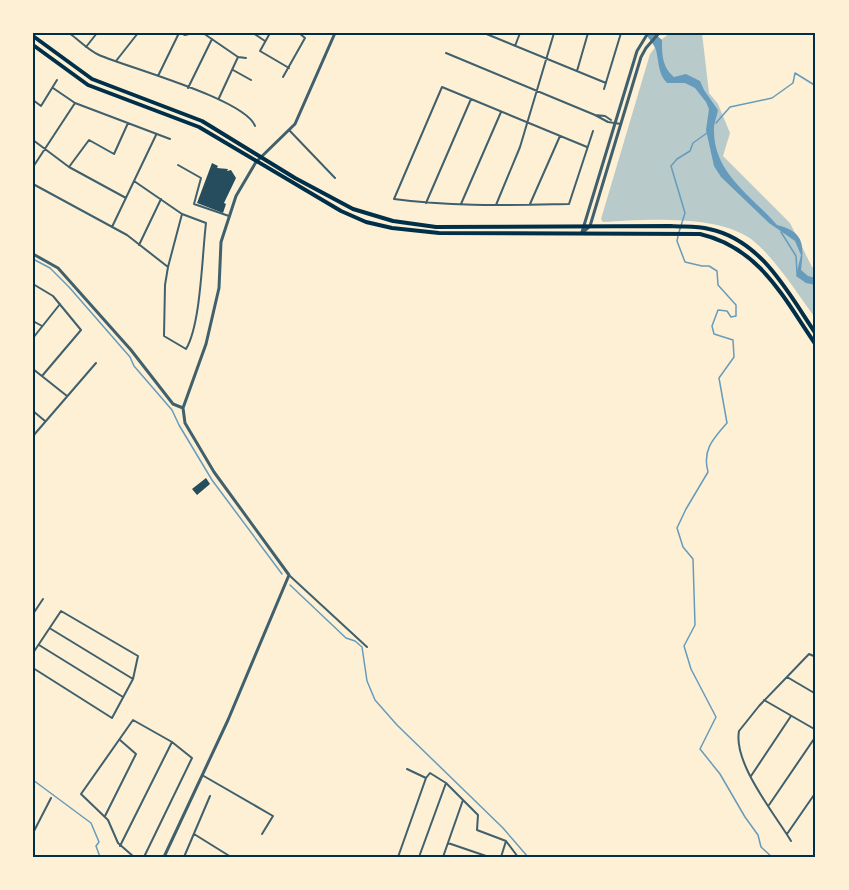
<svg xmlns="http://www.w3.org/2000/svg" width="849" height="890" font-family="'Noto Sans',sans-serif">
	<style>
		.green { fill: #b9caca }
		.water { fill: #669bbc }
		.lines { fill: none; stroke-linecap: round; stroke-linejoin: round }
		.stream { stroke: #669bbc; stroke-width: 1.5 }
		.building { fill: #264d5e }
		.minor { stroke: #3f606c; stroke-width: 2 }
		.tertiary { stroke: #3f606c; stroke-width: 3 }
		.secondary { stroke: #003049; stroke-width: 4 }
		.neatline { fill: none; stroke: #003049; stroke-width: 2 }
	</style>
	<rect width="100%" height="100%" fill="#fdf0d5"/>
	<!-- green -->
	<path class="green" d="M670,33H702L709,93L718,104L730,133L723,156L790,223L812,267L816,268V319C799,296 772,253 748,237C715,215 643,219 603,222L601,219L650,54L661,40Z"/>
	<!-- water -->
	<path class="water" d="M645,33H654L662,40C662,54 662,67 674,77L686,74L700,81L704,90L718,110C717,116 714,123 714,129C713,173 751,195 777,225C805,232 804,245 801,270L808,276L816,278V285L806,283L796,276L801,255L795,241L769,223L721,177L714,166L706,130L709,109L706,102L695,88L685,83H667C658,74 659,62 656,50C654,44 648,38 645,33Z"/>
	<g class="lines">
		<!-- stream -->
		<path class="stream" d="M716,123L730,107L772,98L793,83L795,73L816,86
			M679,232L685,213L671,166L677,159L690,151L693,143L707,133
			M781,232L796,256L797,273
			M678,236L677,241L685,262L702,266H709L717,271L718,285L736,305V316L731,317L727,311L718,310L712,326L714,334L733,340L734,357L719,378L727,423C713,439 702,450 708,472L686,509L677,528L683,547L693,559L695,625L684,646L691,669L716,717L700,749L720,774L745,817L758,835L761,847L772,857
			M33,259L50,268L69,287L130,357L134,366L172,410L179,425L212,480L282,574
			M290,585L346,638L355,641L362,647L367,681L375,700L397,725L503,828L528,857
			M33,780L91,823L99,842L96,846L100,857"/>
	</g>
	<!-- building -->
	<path class="building" d="M212,163L218,166L217,168L228,169L227,171L231,170L236,178L224,203L226,204L223,213L197,203Z
		M206,478L210,484L197,495L192,489Z"/>
	<g class="lines">
		<!-- minor -->
		<path class="minor" d="M69,33C79,40 88,50 99,55C129,68 245,99 255,126
			M181,33L185,35L193,33
			M203,33L238,57L246,58
			M253,33L265,41
			M270,33L260,51L289,68
			M484,33L606,83
			M515,46L520,33
			M86,47L97,33
			M446,53L595,115L608,122L621,124
			M116,61L138,33
			M233,70L251,80
			M33,71L34,70
			M577,71L588,33
			M158,76L179,33
			M283,77L305,38L299,33
			M53,88L75,103L170,139
			M188,88L212,39
			M604,89L621,33
			M219,98L238,57
			M33,100L41,106L57,80
			M595,115L605,116L611,120
			M289,130L335,178
			M33,140L69,167L126,198
			M587,147L442,87L394,199C452,207 511,205 569,204L593,131
			M178,165L201,178L194,204L229,216
			M33,167L75,103
			M69,167L89,140L114,154L128,123
			M134,181L182,214L206,223C202,255 201,324 186,349L164,336L165,285L168,267L182,214
			M33,184L127,235L168,267
			M426,203L471,99
			M461,204L501,112
			M530,204L560,136
			M496,205L520,147L554,33
			M112,227L156,135
			M139,245L161,199
			M33,284L53,296L81,330L42,376
			M33,321L42,326
			M33,338L60,304
			M33,369L67,396
			M33,411L45,421
			M33,436L96,363
			M290,576L367,647
			M33,614L43,599
			M51,629L133,679
			M39,645L123,697
			M33,653L61,611L138,656L133,679L112,718L33,668
			M787,677L816,694
			M764,700L816,730
			M407,769L426,778
			M202,775L273,816L262,834
			M751,776L791,716
			M769,805L816,736
			M105,816L136,754L120,740
			M33,833L51,798
			M194,834L231,857
			M787,834L816,792
			M791,841C774,813 733,763 739,731L759,706L809,654L816,657
			M448,843L489,857
			M120,846L172,742
			M134,857L118,843L108,820L81,794L133,720L172,742L192,758L144,857
			M184,857L210,796
			M398,857L426,778L430,773L446,783L478,815L477,830L506,841L518,857
			M419,857L446,783
			M443,857L463,800
			M501,857L506,841"/>
		<!-- tertiary -->
		<path class="tertiary" d="M582,232L637,51L648,33
			M582,233L590,226L641,57L646,48L659,33
			M33,254L58,268L131,350L173,404L183,408
			M164,857L228,720L289,575L214,472L185,423L183,408L206,344L219,288L221,242L236,196L256,162L295,124L335,33"/>
		<!-- secondary -->
		<path class="secondary" d="M33,36L92,79L202,121L295,178L353,209L393,221L436,227L671,226C684,227 697,226 709,229C762,240 788,293 816,334
			M33,45L88,85L199,127L341,211L366,222L392,228L439,233L700,234C760,248 783,297 816,345"/>
	</g>
	<!-- border -->
	<rect width="849" height="890" fill="none" stroke="#fdf0d5" stroke-width="69"/>
	<rect x="34" y="34" width="780" height="822" class="neatline"/>
</svg>
